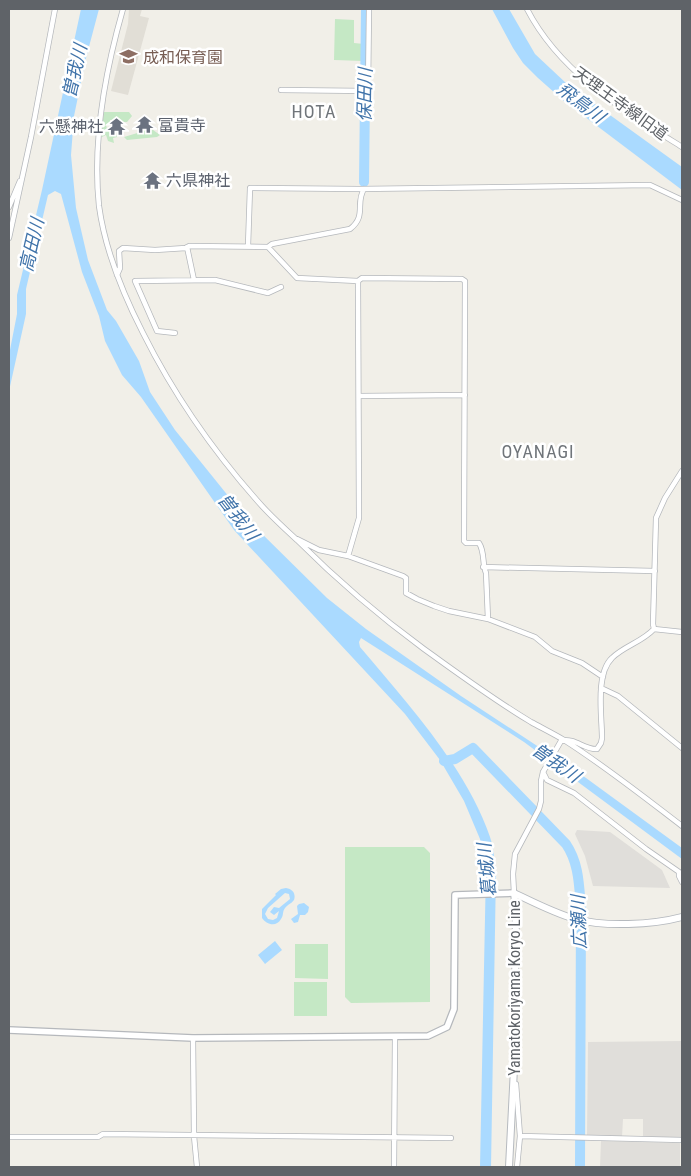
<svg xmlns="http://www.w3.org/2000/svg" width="691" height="1176" font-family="'Roboto Condensed','Noto Sans JP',sans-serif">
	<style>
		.industrial { fill: #e0deda }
		.education { fill: #e1ded6 }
		.green { fill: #c5e8c5 }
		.water { fill: #aadaff; fill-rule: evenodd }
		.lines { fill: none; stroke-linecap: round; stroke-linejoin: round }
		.river { stroke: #aadaff; stroke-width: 10 }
		.minor-casing { stroke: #b5b8bc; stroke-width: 6 }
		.tertiary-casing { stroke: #b5b8bc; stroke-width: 8 }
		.secondary-casing { stroke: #b6babf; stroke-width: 8 }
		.minor { stroke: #fff; stroke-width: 4.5 }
		.tertiary { stroke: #fff; stroke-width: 5.5 }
		.secondary { stroke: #fff; stroke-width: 6 }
		.labels { text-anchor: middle; stroke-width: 5; stroke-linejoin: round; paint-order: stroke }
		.education-label { font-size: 16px; fill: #785e54; stroke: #fff; text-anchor: start }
		.street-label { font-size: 16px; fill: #5f6368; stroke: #fff }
		.worship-label { font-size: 16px; fill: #5b616d; stroke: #fff; text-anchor: start }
		.water-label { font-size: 18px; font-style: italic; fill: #4174aa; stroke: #fff }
		.neighbourhood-label { font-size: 18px; letter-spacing: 1px; fill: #70757a; stroke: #fff }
	</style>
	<rect width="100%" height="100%" fill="#f1efe8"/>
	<!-- industrial -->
	<path class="industrial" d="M577,830L610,832L662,870L670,888L593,886L585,856L575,834Z
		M682,1041V1137H643V1119H623L622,1137L587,1135L588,1042Z
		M601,1141L680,1143V1167H600Z"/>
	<!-- education -->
	<path class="education" d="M129,9H142L140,16L149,18L128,95L111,91L128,24Z"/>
	<!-- green -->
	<path class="green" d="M335,19L354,20V43L364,44V61L334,60Z
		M104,112H129L132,116L127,122H121L119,120H110V124L106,125L107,129L111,132H115L117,137L113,138L114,143L108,141L106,135L102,137L101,135Z
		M149,127L160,135L157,137L127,140L124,137L144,131Z
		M345,847H424L430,853V1002L351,1003L345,997Z
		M295,944H328V979L295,978Z
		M294,982H327V1016H294Z"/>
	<!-- water -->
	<path class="water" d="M81,9H99L86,58L74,116L71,155L76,208L88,260L107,310L116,321L139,361L150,392L175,430L246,518L327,598L366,629L461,696L586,778L682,848V859L524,742L361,638L359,642L360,647C407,703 466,767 490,837C494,848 494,860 496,871L491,1167H480L486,868L480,839L464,801L440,760L405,714L234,530L141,397L122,375L105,341L99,316L82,272L61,194L55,191L48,195L26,289V314L9,391V355L17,314V295L42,190Z
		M492,9H509L535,54L567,84L682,167V190L564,101L538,78L523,63L513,48Z
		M286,888C293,889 296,894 294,900C291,904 288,904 285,908C282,912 284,915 281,919C276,928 266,924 262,918V909L276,895L275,894L281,889ZM285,893L289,894L290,899L279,908L274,907L270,912L274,915L279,911L277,918L273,920L268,919L265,914L268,908Z
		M304,903L309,907L308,912L305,915H300L298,922L294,923L291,919L298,914L297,906L299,904Z
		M275,941L282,950L265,964L258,955Z"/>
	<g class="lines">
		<!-- river -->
		<path class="river" d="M364,182L366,9
			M444,761L455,759L473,748L566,844C579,863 579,885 581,908L580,1167"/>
		<defs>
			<path id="minor" d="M123,9C105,72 92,140 99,206C105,250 123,294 143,333C174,395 216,455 262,506C273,518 285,529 297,540C337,580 379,616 424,649C459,674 494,700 531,722C542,728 554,734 564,740C605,766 644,797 682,826
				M527,9C560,73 623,110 682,147
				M281,90L368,91L369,9
				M9,207L20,181
				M9,238L31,137L55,9
				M248,246L250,188L359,189L650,185L682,200
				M187,247L194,280
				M268,247L297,278L358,281L362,278L462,279L465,281L464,541L466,543H479C485,552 482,564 486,573L488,619
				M117,275L120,268L119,251L123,248L155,250L186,248L189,246L268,247L272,244L350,229C367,216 355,203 364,189
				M175,333L157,331L135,281L215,280L268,293L281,287
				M359,396L465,395
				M682,471L665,498L656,518L653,624L654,629L682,632
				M297,539L319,550L348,556L403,576L406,578V593L417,599L434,606L449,611L488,619L535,637L552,651L582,663L603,677
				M348,556L359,518L358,281
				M483,567L655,571
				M601,688L618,696L682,748
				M543,772L547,780L574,793L646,849L682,874
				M679,872V876L682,882
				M514,893L513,874L515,854L539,809L541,801V781L543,772L561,741C575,737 584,750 597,749L601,743L602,738C602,717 595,674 612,658C624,646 642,642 654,629
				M193,1038L194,1136L197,1167
				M516,1084L520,1136L517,1167
				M520,1136L682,1140
				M9,1137H98L103,1134L451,1138
				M394,1167L395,1037"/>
			<path id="tertiary" d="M9,1030L193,1038L428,1036L447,1027L454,1009L455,895L514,893"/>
			<path id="secondary" d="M514,893C533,902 554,913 575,919C605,927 652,925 682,917
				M509,1167L514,1068L516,910L514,893"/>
		</defs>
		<!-- minor casing -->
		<use href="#minor" class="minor-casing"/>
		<!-- tertiary casing -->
		<use href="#tertiary" class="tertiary-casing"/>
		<!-- secondary casing -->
		<use href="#secondary" class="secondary-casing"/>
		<!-- minor -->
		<use href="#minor" class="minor"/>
		<!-- tertiary -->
		<use href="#tertiary" class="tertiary"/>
		<!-- secondary -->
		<use href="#secondary" class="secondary"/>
	</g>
	<!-- icons -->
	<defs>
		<symbol id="school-bare" viewBox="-9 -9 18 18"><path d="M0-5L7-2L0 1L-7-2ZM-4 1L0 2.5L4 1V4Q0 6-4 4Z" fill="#8d6e63" stroke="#fff" stroke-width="2.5" paint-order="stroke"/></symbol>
		<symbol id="temple-bare" viewBox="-9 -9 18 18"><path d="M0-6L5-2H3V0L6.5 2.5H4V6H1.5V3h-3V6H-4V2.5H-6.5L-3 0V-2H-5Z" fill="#6b7280" stroke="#fff" stroke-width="2.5" paint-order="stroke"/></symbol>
	</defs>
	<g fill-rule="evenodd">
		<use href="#school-bare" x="116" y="44" width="25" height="25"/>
		<use href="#temple-bare" x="132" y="112" width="25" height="25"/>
		<use href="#temple-bare" x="104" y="114" width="25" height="25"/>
		<use href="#temple-bare" x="140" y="168" width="25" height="25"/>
	</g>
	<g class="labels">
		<!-- education labels -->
		<g class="education-label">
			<text x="143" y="63">成和保育園</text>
		</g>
		<!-- street labels -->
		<g class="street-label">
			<text transform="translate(621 103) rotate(36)" y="6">天理王寺線旧道</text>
			<text transform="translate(514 988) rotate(-90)" y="6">Yamatokoriyama Koryo Line</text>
		</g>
		<!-- worship labels -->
		<g class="worship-label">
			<text x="158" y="131">富貴寺</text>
			<text x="103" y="132" text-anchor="end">六懸神社</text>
			<text x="166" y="186">六県神社</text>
		</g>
		<!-- water labels -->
		<g class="water-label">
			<text transform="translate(75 71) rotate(-77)" y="6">曽我川</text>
			<text transform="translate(365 95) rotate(-89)" y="6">保田川</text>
			<text transform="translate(581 103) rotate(37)" y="6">飛鳥川</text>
			<text transform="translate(32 245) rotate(-77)" y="6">高田川</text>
			<text transform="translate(238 517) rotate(52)" y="6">曽我川</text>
			<text transform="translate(556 763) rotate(35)" y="6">曽我川</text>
			<text transform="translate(487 870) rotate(-96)" y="6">葛城川</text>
			<text transform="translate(579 922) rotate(-92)" y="6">広瀬川</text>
		</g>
		<!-- neighbourhood labels -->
		<g class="neighbourhood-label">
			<text x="314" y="118">HOTA</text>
			<text x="538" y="458">OYANAGI</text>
		</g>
	</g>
	<!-- border -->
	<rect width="691" height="1176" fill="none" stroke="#5f6368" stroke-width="20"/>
</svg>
